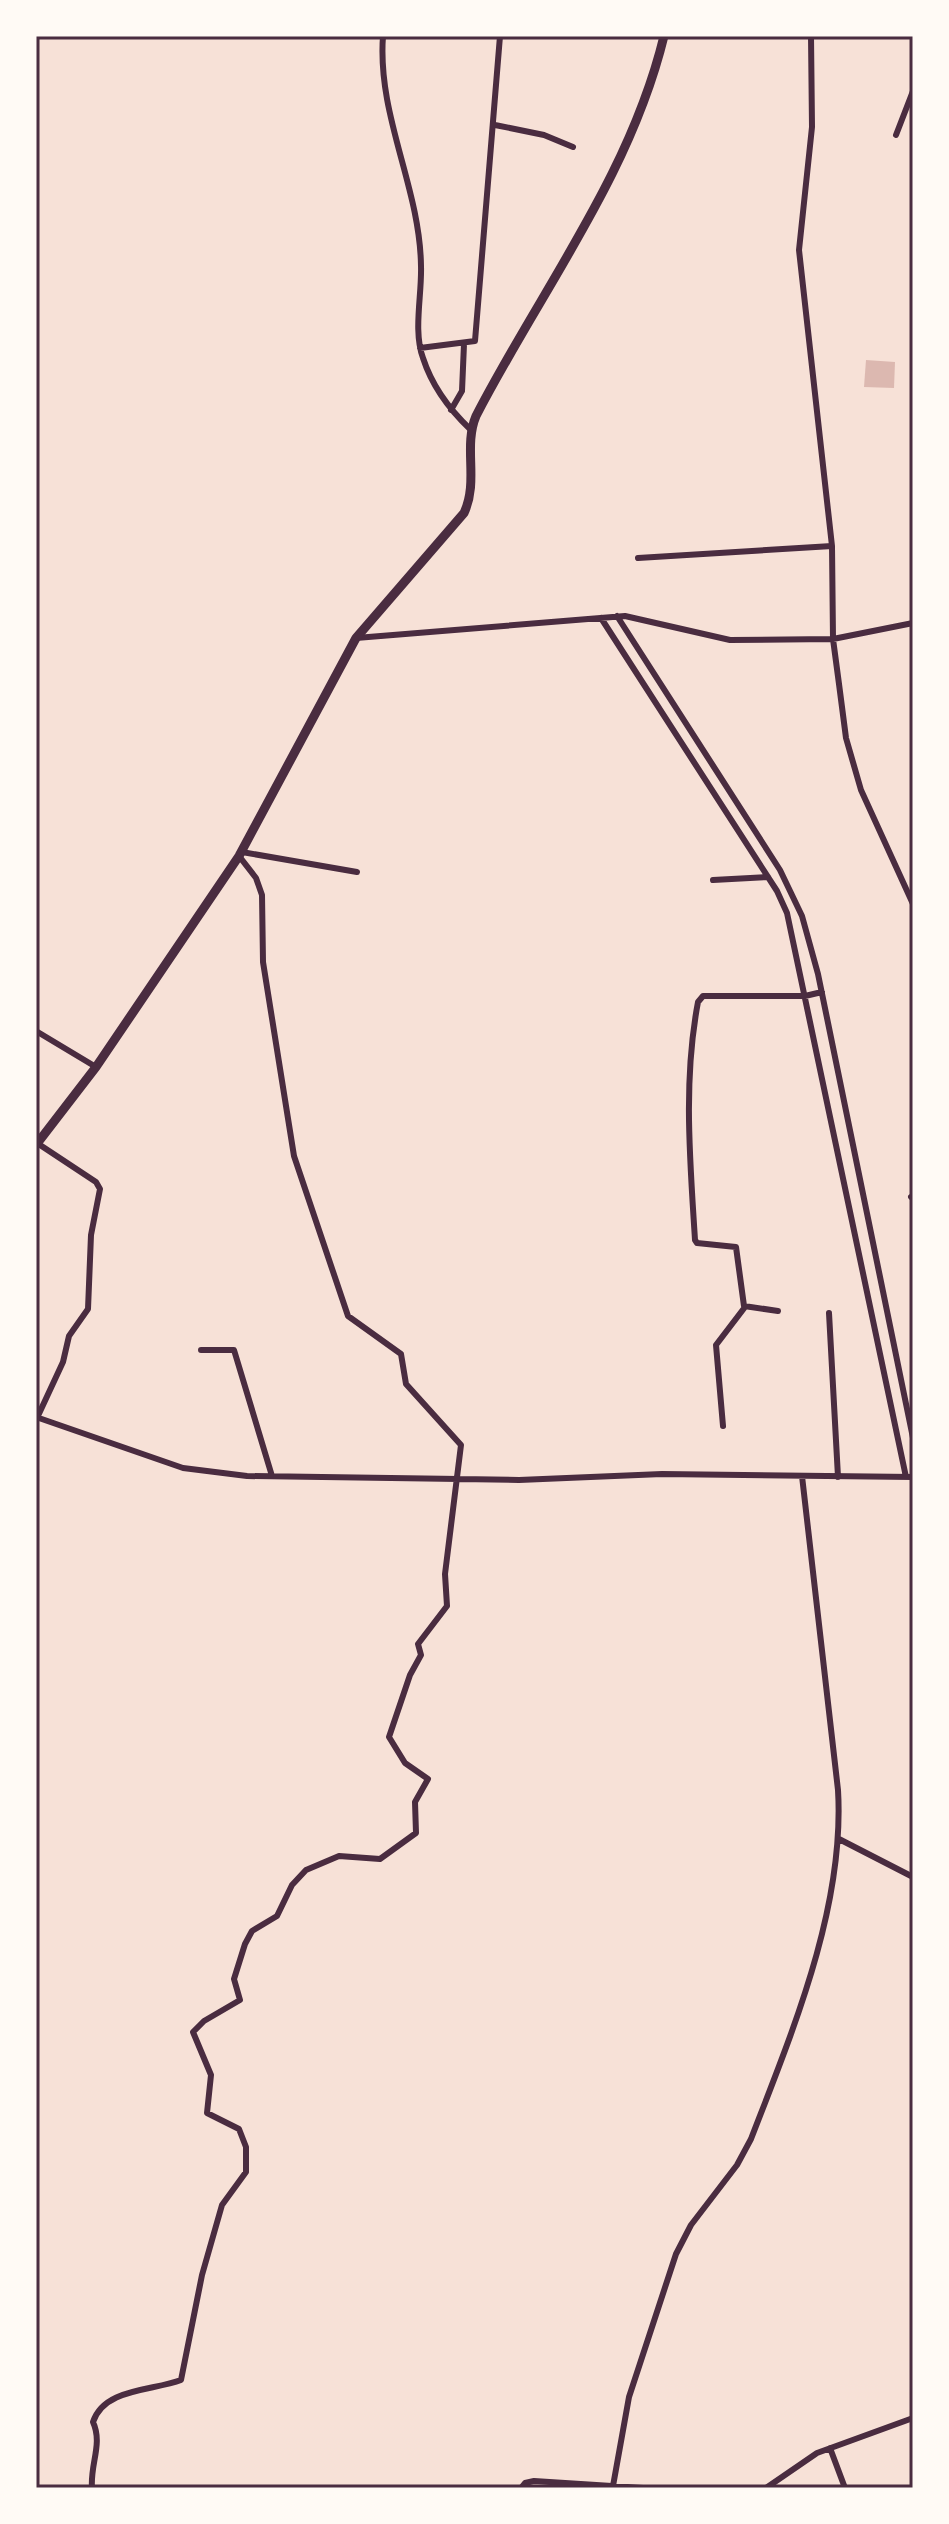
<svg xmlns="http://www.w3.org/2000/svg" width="949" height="2524" font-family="'Public Sans',sans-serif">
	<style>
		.water { fill: #dcb8b0 }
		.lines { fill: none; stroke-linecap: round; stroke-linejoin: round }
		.minor { stroke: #4a2c40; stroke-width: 6 }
		.trunk { stroke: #4a2c40; stroke-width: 9 }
		.neatline { fill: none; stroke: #4a2c40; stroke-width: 3 }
	</style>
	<rect width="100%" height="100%" fill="#f7e1d7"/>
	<!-- water -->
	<path class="water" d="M866,360L895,362L894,388L864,387Z"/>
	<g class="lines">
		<!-- minor -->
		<path class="minor" d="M383,36C377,116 420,187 421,266C422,295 413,331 423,358C432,386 449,409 470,429
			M811,36L812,127L799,250L832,546L833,639L839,684L846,738L861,790L913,904
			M495,125L544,135L573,147
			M896,135L913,91
			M420,348L475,341L500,36
			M451,410L462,391L464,344
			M638,558L832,546
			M617,616L780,870L802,916L818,974L913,1438
			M601,618L777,891L787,913L906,1477
			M356,638L625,616L730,640L833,639L913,623
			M242,852L357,872
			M713,880L768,877
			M36,1031L96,1067
			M37,1143L96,1182L100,1189L91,1235L88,1309L69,1336L63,1362L37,1418
			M911,1197L913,1196
			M778,1311L744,1306L736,1247L697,1243L695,1240C690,1160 683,1081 698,1002L703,996H805L822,992
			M829,1313L838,1477
			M201,1350H234L272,1476
			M36,1417L183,1468L247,1476L519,1480L662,1474L913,1477
			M723,1426L716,1345L745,1307
			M839,1839L913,1877
			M830,2448L845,2488
			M613,2486L629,2397L676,2254L691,2225L737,2165L751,2139C793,2030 845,1907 838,1790L802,1476
			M92,2488C90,2464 103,2444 93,2422C104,2388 152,2391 181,2380L202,2275L222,2205L246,2172V2147L239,2129L207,2113L211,2075L193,2032L204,2021L240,2000L234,1979L245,1944L252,1931L277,1916L292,1885L306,1870L339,1856L380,1859L416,1833L415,1802L428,1779L405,1763L389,1737L410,1675L421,1655L418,1644L447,1606L445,1574L461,1445L406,1384L401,1354L348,1316L294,1156L263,962L262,895L256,878L239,856
			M521,2488L525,2483L534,2481L643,2488
			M766,2488L817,2453L913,2418"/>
		<!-- trunk -->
		<path class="trunk" d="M36,1145L96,1067L239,856L356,638L464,513C479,481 463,447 476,416C541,290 630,176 664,36"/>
	</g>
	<!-- border -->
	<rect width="949" height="2524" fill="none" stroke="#fffaf5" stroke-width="76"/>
	<rect x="38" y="38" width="873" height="2448" class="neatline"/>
</svg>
